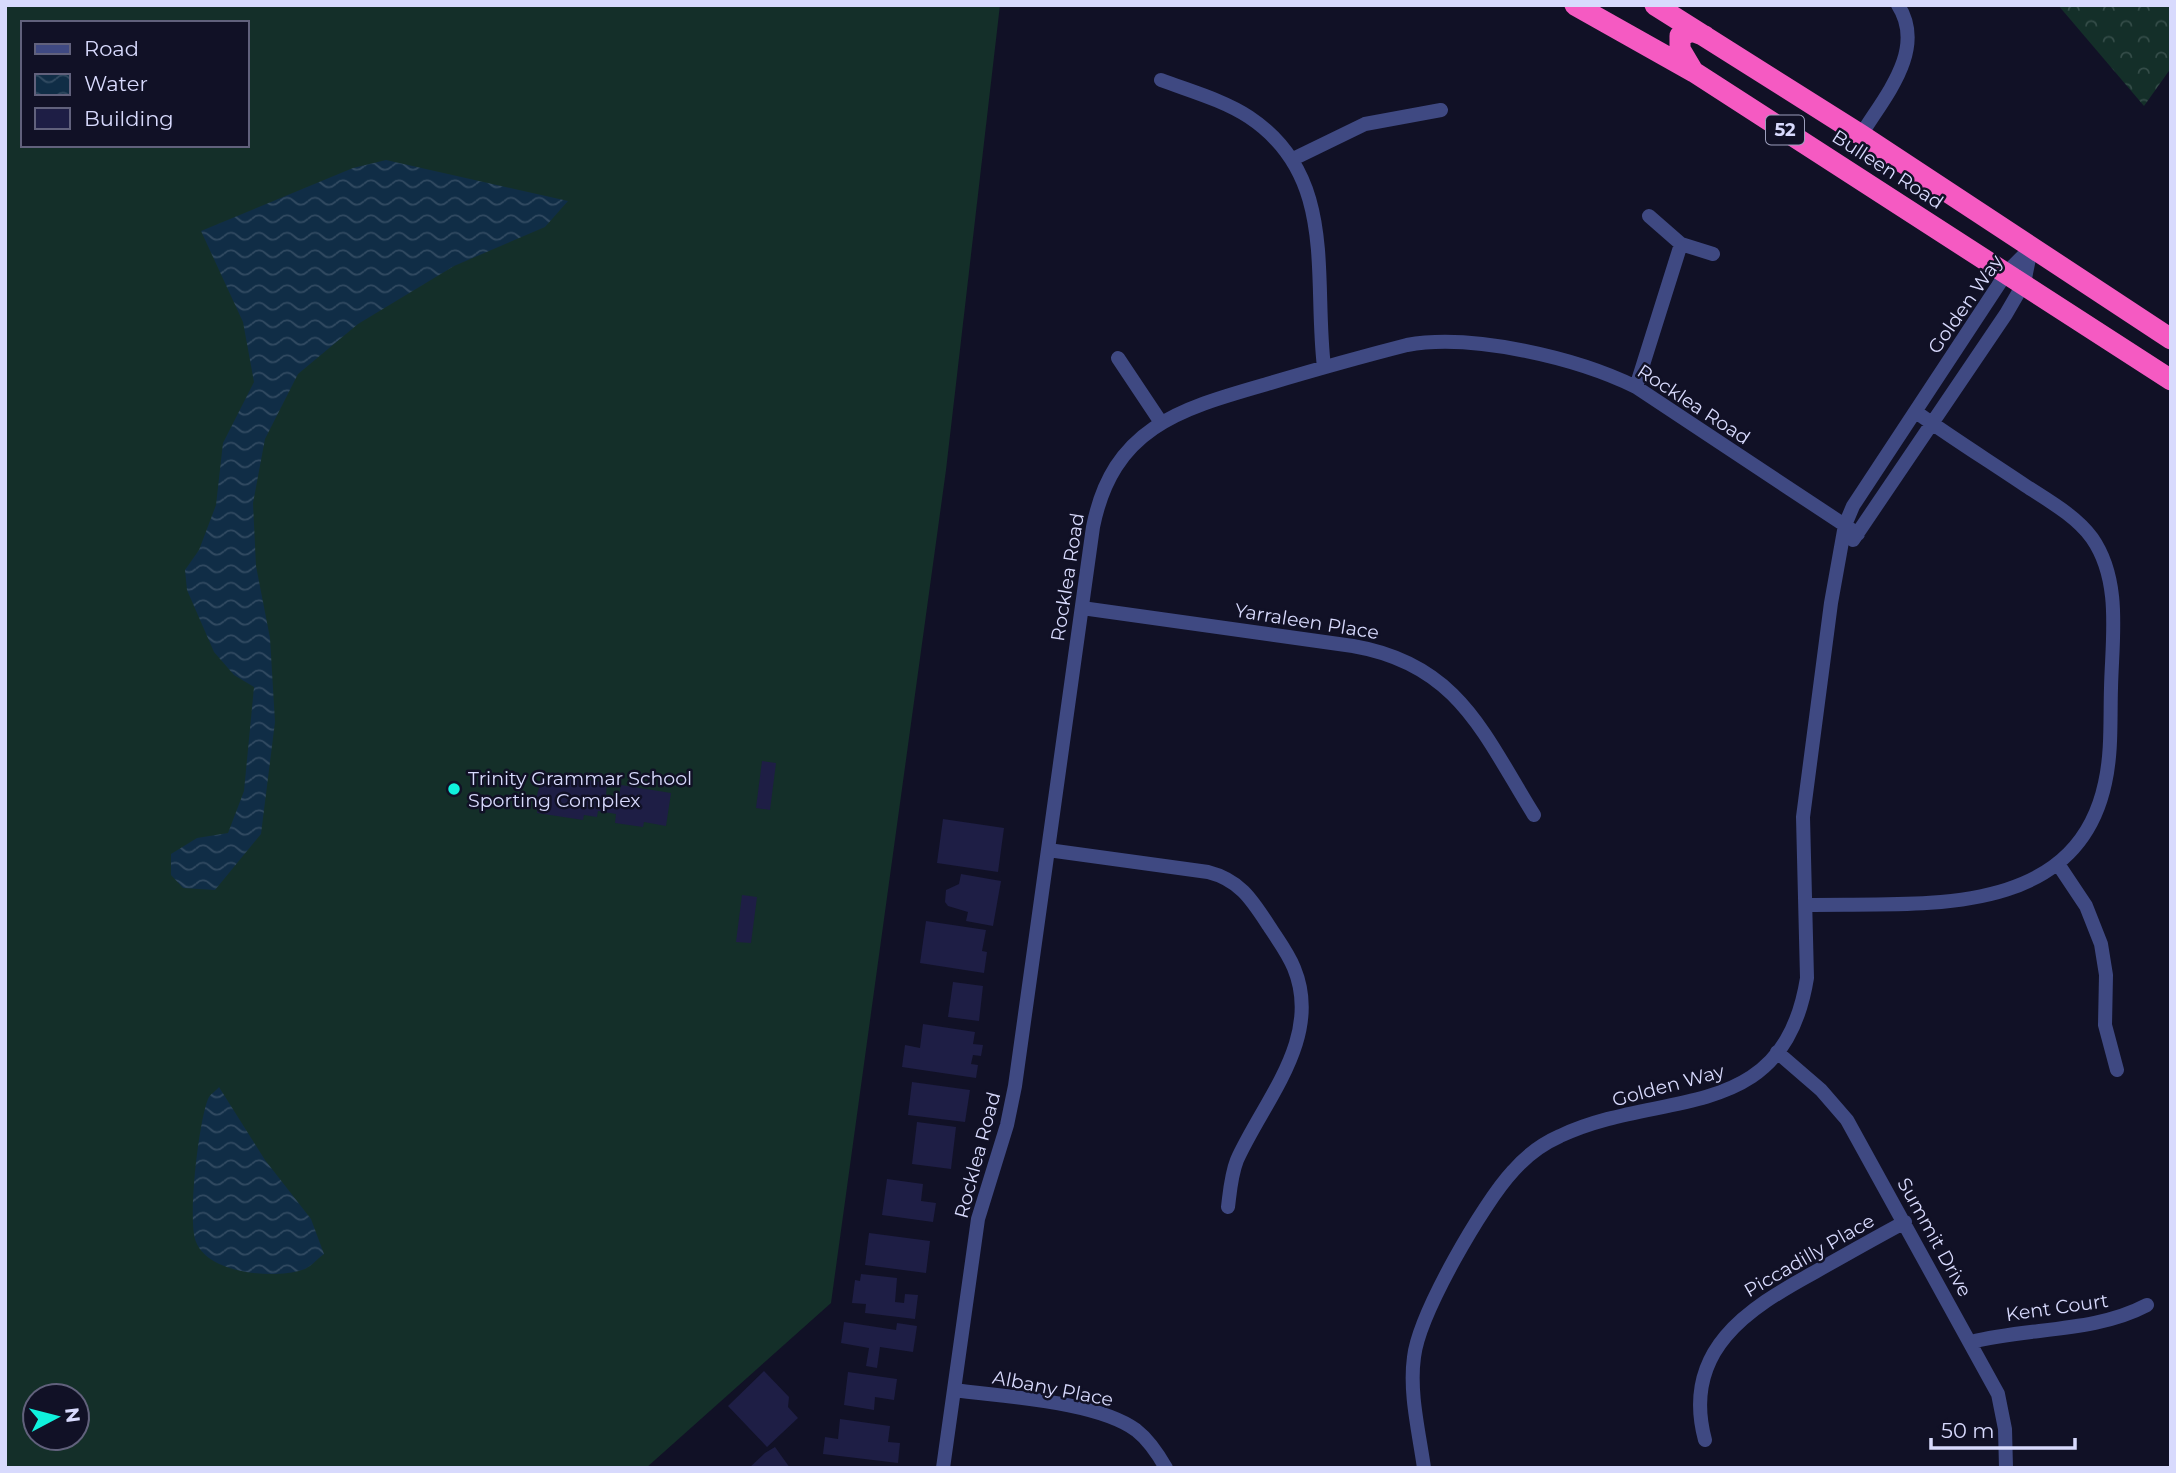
<svg xmlns="http://www.w3.org/2000/svg" width="2176" height="1473" font-family="Montserrat,sans-serif">
	<style>
		.forest { fill: url(#forest-crowns) }
		.pitch { fill: #142f29; fill-rule: evenodd }
		.water { fill: url(#water-waves) }
		.building { fill: #1e1e45 }
		.lines { fill: none; stroke-linecap: round; stroke-linejoin: round }
		.street { stroke: #3f4982; stroke-width: 14 }
		.highway { stroke: #f55ac2; stroke-width: 21 }
		.poi-dot { fill: #10f1dd; stroke: #111126; stroke-width: 2.5 }
		.labels { text-anchor: middle; stroke-width: 5; stroke-linejoin: round; paint-order: stroke }
		.shield { fill: #111126; stroke: #9c9ebc; stroke-width: 2 }
		.shield-label { font-size: 18px; font-weight: bold; fill: #d8dafd }
		.street-label { font-size: 19px; fill: #d8dafd; stroke: #111126 }
		.poi-label { font-size: 19px; fill: #d8dafd; stroke: #111126; text-anchor: start }
	</style>
	<defs>
		<pattern id="forest-crowns" width="20" height="18" patternUnits="userSpaceOnUse" patternTransform="scale(1.75)"><rect width="20" height="18" fill="#142f29"/><path d="M2 6a3 3 0 1 1 6 0M12 15a3 3 0 1 1 6 0" fill="none" stroke="#354d49"/></pattern>
		<pattern id="water-waves" width="16" height="10" patternUnits="userSpaceOnUse" patternTransform="scale(1.75)"><rect width="16" height="10" fill="#102d46"/><path d="M0 5q4-4 8 0t8 0" fill="none" stroke="#324b62"/></pattern>
	</defs>
	<rect width="100%" height="100%" fill="#111126"/>
	<!-- forest -->
	<path class="forest" d="M2058,5H2171V68L2144,106Z"/>
	<!-- pitch -->
	<path class="pitch" d="M5,5H1000L946,470L831,1303L646,1468H5ZM23,23H247V145H23ZM35,1396H77V1438H35Z"/>
	<!-- water -->
	<path class="water" d="M386,160L568,201L545,227L454,266L358,324L298,374L265,439L253,503L256,566L270,638L275,722L261,834L215,890L183,888L171,875V854L197,838L228,833L244,791L254,687L234,675L214,652L187,590L185,570L199,550L216,505L223,443L254,382L243,322L201,231L353,168Z
		M219,1087L265,1160L311,1219L324,1254C317,1259 310,1268 302,1270C273,1279 209,1274 196,1242C187,1221 199,1120 208,1099C210,1094 216,1091 219,1087Z"/>
	<!-- building -->
	<path class="building" d="M762,761L776,763L770,810L756,808Z
		M543,773L607,783L606,795L619,797L621,785L671,793L666,826L644,822L643,827L615,823L616,814L598,811L597,817L584,815L583,820L537,813L539,800L536,799Z
		M943,819L1004,828L998,872L937,863Z
		M961,874L1001,881L993,926L966,921L968,912L948,906L945,902L946,890L959,884Z
		M742,895L757,897L751,943L736,942Z
		M926,921L986,930L982,951L987,952L984,973L920,963Z
		M953,982L983,986L979,1021L948,1017Z
		M923,1024L975,1032L973,1044L983,1045L981,1056L973,1055L971,1064L978,1065L976,1078L902,1067L905,1045L920,1048Z
		M912,1082L970,1090L965,1122L908,1115Z
		M917,1122L956,1127L951,1169L912,1164Z
		M887,1179L923,1184L921,1201L936,1203L933,1222L882,1215Z
		M869,1233L930,1241L926,1273L865,1265Z
		M861,1274L897,1278L895,1302L904,1303L905,1294L918,1295L915,1319L865,1313L866,1304L852,1303L855,1280L860,1281Z
		M844,1322L896,1330L897,1323L917,1326L913,1352L880,1347L877,1368L866,1366L869,1348L841,1343Z
		M764,1371L789,1397L788,1407L798,1418L767,1447L728,1406Z
		M848,1372L897,1379L894,1400L875,1397L874,1410L844,1405Z
		M840,1419L890,1426L888,1442L900,1443L898,1463L823,1454L825,1437L838,1439Z
		M775,1447L790,1468H749L765,1453Z"/>
	<g class="lines">
		<!-- street -->
		<path class="street" d="M1161,80C1190,91 1223,100 1249,117C1338,176 1313,276 1324,367
			M1861,135C1884,97 1927,50 1898,5
			M1293,159L1365,124L1441,110
			M1649,216L1681,244L1713,254
			M1118,358L1160,421
			M1636,387L1681,244
			M1853,540L2006,314L2024,283L2031,249
			M1082,608L1353,646C1458,664 1483,733 1534,815
			M1048,850L1208,872C1240,880 1252,900 1269,926C1278,940 1288,953 1294,968C1323,1038 1264,1100 1237,1160C1231,1175 1230,1191 1228,1207
			M2058,864L2086,906L2101,944L2106,975L2105,1025L2117,1070
			M1806,905C1914,902 2075,923 2105,783C2112,752 2110,719 2111,688C2112,639 2122,581 2092,538C2076,516 2049,501 2026,486C1989,461 1952,438 1916,412
			M1777,1052L1821,1090L1847,1120L1998,1394L2005,1429L2006,1468
			M1971,1342C2029,1327 2094,1333 2147,1305
			M954,1390C1004,1397 1096,1401 1136,1430C1149,1440 1158,1454 1166,1468
			M1705,1440C1681,1351 1747,1309 1815,1272C1845,1255 1875,1238 1905,1222
			M943,1468L978,1219L1007,1125L1015,1086L1093,527C1113,427 1180,409 1267,384C1314,370 1360,357 1407,345C1472,333 1577,358 1636,387L1858,534
			M1424,1468C1419,1432 1409,1393 1414,1357C1419,1314 1483,1203 1513,1171C1526,1156 1542,1144 1560,1136C1661,1088 1783,1127 1807,978L1803,817L1831,603L1845,525L1853,506L2007,272L2032,247"/>
		<!-- highway -->
		<path class="highway" d="M1575,5L1694,72L2171,380
			M1655,5L1861,135L2171,339
			M1693,71L1680,49V36L1692,31L1705,36"/>
	</g>
	<!-- markers -->
	<circle class="poi-dot" cx="454" cy="789" r="7"/>
	<g class="labels">
		<!-- shield labels -->
		<rect class="shield" x="1766" y="115.5" width="38" height="29" rx="5"/>
		<g class="shield-label">
			<text x="1785" y="136">52</text>
		</g>
		<!-- street labels -->
		<g class="street-label">
			<text transform="translate(1888 169) rotate(33)" y="7">Bulleen Road</text>
			<text transform="translate(1965 304) rotate(-55)" y="7">Golden Way</text>
			<text transform="translate(1694 404) rotate(33)" y="7">Rocklea Road</text>
			<text transform="translate(1067 577) rotate(-81)" y="7">Rocklea Road</text>
			<text transform="translate(1307 621) rotate(9)" y="7">Yarraleen Place</text>
			<text transform="translate(1668 1085) rotate(-15)" y="7">Golden Way</text>
			<text transform="translate(977 1155) rotate(-75)" y="7">Rocklea Road</text>
			<text transform="translate(1935 1237) rotate(61)" y="7">Summit Drive</text>
			<text transform="translate(1809 1255) rotate(-30)" y="7">Piccadilly Place</text>
			<text transform="translate(2057 1307) rotate(-8)" y="7">Kent Court</text>
			<text transform="translate(1053 1388) rotate(11)" y="7">Albany Place</text>
		</g>
		<!-- poi labels -->
		<g class="poi-label">
			<text x="468" y="785">Trinity Grammar School<tspan x="468" dy="22">Sporting Complex</tspan></text>
		</g>
	</g>
	<!-- border -->
	<rect width="2176" height="1473" fill="none" stroke="#d8dafd" stroke-width="14"/>
	<!-- legend -->
	<rect x="21" y="21" width="228" height="126" fill="#111126" stroke="#61617c" stroke-width="2"/>
	<rect x="35" y="44" width="35" height="10" fill="#3f4982" stroke="#61617c" stroke-width="2"/>
	<text x="84" y="56" font-size="21" fill="#d8dafd">Road</text>
	<rect x="35" y="74" width="35" height="21" fill="url(#water-waves)" stroke="#61617c" stroke-width="2"/>
	<text x="84" y="91" font-size="21" fill="#d8dafd">Water</text>
	<rect x="35" y="108" width="35" height="21" fill="#1e1e45" stroke="#61617c" stroke-width="2"/>
	<text x="84" y="126" font-size="21" fill="#d8dafd">Building</text>
	<!-- north arrow -->
	<g transform="translate(56 1417) rotate(83)"><circle r="33" fill="#111126" stroke="#61617c" stroke-width="2"/>
	<path d="M0-5L12 26L0 18L-12 26Z" fill="#10f1dd"/>
	<text y="-10" font-size="19" font-weight="bold" text-anchor="middle" fill="#d8dafd">N</text>
	</g>
	<!-- scale -->
	<path d="M1931 1438v10h144v-10" fill="none" stroke="#d8dafd" stroke-width="3.5"/>
	<text x="1941" y="1438" font-size="21" fill="#d8dafd" stroke="#111126" stroke-width="5" paint-order="stroke">50 m</text>
</svg>
